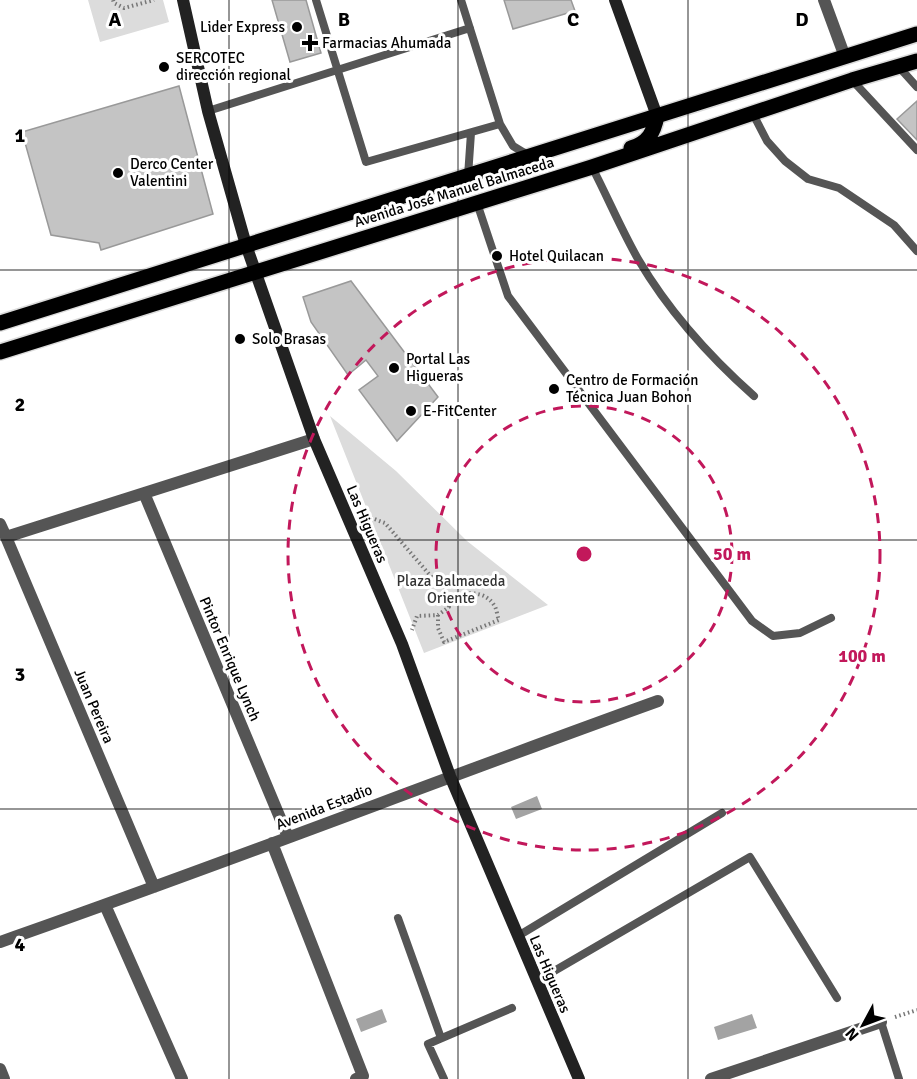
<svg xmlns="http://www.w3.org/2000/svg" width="917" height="1079" font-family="Signika,sans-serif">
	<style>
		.green { fill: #dcdcdc }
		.water { fill: #a3a3a3 }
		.building { fill: #c4c4c4; stroke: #999; stroke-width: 1.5 }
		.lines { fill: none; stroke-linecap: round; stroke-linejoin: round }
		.primary-casing { stroke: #dbdbdb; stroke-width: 18 }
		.path { stroke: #777; stroke-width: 4; stroke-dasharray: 1.5 3; stroke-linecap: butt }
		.lane { stroke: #555; stroke-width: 8 }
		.street { stroke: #555; stroke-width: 12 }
		.secondary { stroke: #222; stroke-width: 12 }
		.primary { stroke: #000; stroke-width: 15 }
		.grid { fill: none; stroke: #000; stroke-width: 1.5; stroke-opacity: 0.55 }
		.ring { fill: none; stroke: #c2185b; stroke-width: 3; stroke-dasharray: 10 8 }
		.poi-dot { fill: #000; stroke: #fff; stroke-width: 2 }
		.labels { text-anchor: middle; stroke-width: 6; stroke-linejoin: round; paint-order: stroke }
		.poi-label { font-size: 15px; fill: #000; stroke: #fff; text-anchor: start }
		.street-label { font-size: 15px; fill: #000; stroke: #fff }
		.park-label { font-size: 15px; fill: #333; stroke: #fff }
		.grid-label { font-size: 20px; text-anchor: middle; font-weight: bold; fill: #000; stroke: #fff; stroke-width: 6; stroke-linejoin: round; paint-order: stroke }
		.centre { fill: #c2185b; stroke: #fff; stroke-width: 3 }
		.ring-label { font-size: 18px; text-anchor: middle; font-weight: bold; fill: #c2185b; stroke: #fff; stroke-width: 6; stroke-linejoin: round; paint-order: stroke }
	</style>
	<rect width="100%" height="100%" fill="#fff"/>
	<!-- green -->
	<path class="green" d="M88,0H163L169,22L100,42Z
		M330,416L396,471L467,541L548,605L424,653Z"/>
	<!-- water -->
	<path class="water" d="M537,796L542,809L516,819L511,807Z
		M382,1009L387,1022L361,1032L356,1019Z
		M752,1014L757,1028L718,1040L714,1027Z"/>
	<!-- building -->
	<path class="building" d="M272,0H306L321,53L290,62Z
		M504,0H571L575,11L513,29Z
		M179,86L213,214L101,250L99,243L51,235L22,132Z
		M917,101V140L897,119Z
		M351,281L438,397L397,441L359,390L378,376L366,360L348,375L311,322L303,297Z"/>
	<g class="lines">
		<defs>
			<path id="primary" d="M631,148C648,143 654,132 657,116
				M0,323L917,34
				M0,352L592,167L852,80L917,61"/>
		</defs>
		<!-- primary casing -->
		<use href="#primary" class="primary-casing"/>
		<!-- path -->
		<path class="path" d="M113,0L114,3L124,8L154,0
			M362,519L369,517L385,523L447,595L449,607L438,615L417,616L412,630
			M438,615V628L444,642L499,620C497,616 497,609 494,605C484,589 462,592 448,599
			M895,1017L917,1010"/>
		<!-- lane -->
		<path class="lane" d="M316,0L366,162L500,124
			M461,0L500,124L513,146L531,157
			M899,67L917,87
			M852,80L917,150
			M208,111L470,28
			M753,114L767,141L785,161L808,179L839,188L894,225L917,251
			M592,167C608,198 621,229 638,259C668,310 710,357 754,396
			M468,176L471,133
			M477,203L508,296L752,621L773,636L800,633L831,618
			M398,918L441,1038
			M518,936L722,813
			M537,981L750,857L837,998
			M881,1022L899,1079
			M444,1079L428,1044L512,1008"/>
		<!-- street -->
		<path class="street" d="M824,0L845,57
			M144,493L288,837
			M0,524L6,537L314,439
			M6,537L154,887
			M272,843L363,1076L356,1079
			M105,905L182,1079
			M0,942C221,865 438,780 658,701
			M0,1069L4,1079
			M711,1079L881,1022"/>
		<!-- secondary -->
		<path class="secondary" d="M183,0L208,111L246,245L314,439L402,644L450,776L579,1079
			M615,0L657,116"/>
		<!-- primary -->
		<use href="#primary" class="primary"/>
	</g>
	<!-- grid -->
	<path class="grid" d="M229,0V1079M458,0V1079M688,0V1079M0,270H917M0,540H917M0,809H917"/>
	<!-- distance rings -->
	<g class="ring">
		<circle cx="584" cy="554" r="148"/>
		<circle cx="584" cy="554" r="296"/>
	</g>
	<!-- markers -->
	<g class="poi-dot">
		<circle cx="297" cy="27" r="6"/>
		<path d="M307 34h6v6h6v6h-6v6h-6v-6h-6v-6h6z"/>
		<circle cx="164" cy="67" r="6"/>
		<circle cx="118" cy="173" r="6"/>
		<circle cx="497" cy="256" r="6"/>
		<circle cx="240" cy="339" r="6"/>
		<circle cx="394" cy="368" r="6"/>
		<circle cx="554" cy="389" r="6"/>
		<circle cx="411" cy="411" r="6"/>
	</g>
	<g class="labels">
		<!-- poi labels -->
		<g class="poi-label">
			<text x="285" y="32" text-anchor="end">Lider Express</text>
			<text x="322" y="48">Farmacias Ahumada</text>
			<text x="176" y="63">SERCOTEC<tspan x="176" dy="17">dirección regional</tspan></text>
			<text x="130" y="169">Derco Center<tspan x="130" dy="17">Valentini</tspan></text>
			<text x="509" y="261">Hotel Quilacan</text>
			<text x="252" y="344">Solo Brasas</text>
			<text x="406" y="364">Portal Las<tspan x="406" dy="17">Higueras</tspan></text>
			<text x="566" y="385">Centro de Formación<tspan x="566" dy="17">Técnica Juan Bohon</tspan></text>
			<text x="423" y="416">E-FitCenter</text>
		</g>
		<!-- street labels -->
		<g class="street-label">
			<text transform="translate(454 192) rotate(-17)" y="5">Avenida José Manuel Balmaceda</text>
			<text transform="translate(367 524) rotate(67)" y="5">Las Higueras</text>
			<text transform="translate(230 659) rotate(67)" y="5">Pintor Enrique Lynch</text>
			<text transform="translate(94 706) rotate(67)" y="5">Juan Pereira</text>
			<text transform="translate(324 807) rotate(-21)" y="5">Avenida Estadio</text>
			<text transform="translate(550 974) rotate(67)" y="5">Las Higueras</text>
		</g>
		<!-- park labels -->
		<g class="park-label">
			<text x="451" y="586">Plaza Balmaceda<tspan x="451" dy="17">Oriente</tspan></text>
		</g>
	</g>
	<g class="grid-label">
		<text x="115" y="26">A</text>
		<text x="344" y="26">B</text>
		<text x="573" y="26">C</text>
		<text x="802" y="26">D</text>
		<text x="20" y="142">1</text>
		<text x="20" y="411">2</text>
		<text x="20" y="681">3</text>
		<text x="20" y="951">4</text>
	</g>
	<circle cx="584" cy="554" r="9" class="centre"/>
	<g class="ring-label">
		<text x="732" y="560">50 m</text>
		<text x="862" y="662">100 m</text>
	</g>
	<!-- north arrow -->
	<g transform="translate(863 1025) rotate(229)" stroke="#ffffff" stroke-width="4.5" paint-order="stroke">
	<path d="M0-4.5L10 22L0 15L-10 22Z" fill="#000000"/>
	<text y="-9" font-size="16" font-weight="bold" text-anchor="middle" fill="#000000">N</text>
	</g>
</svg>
